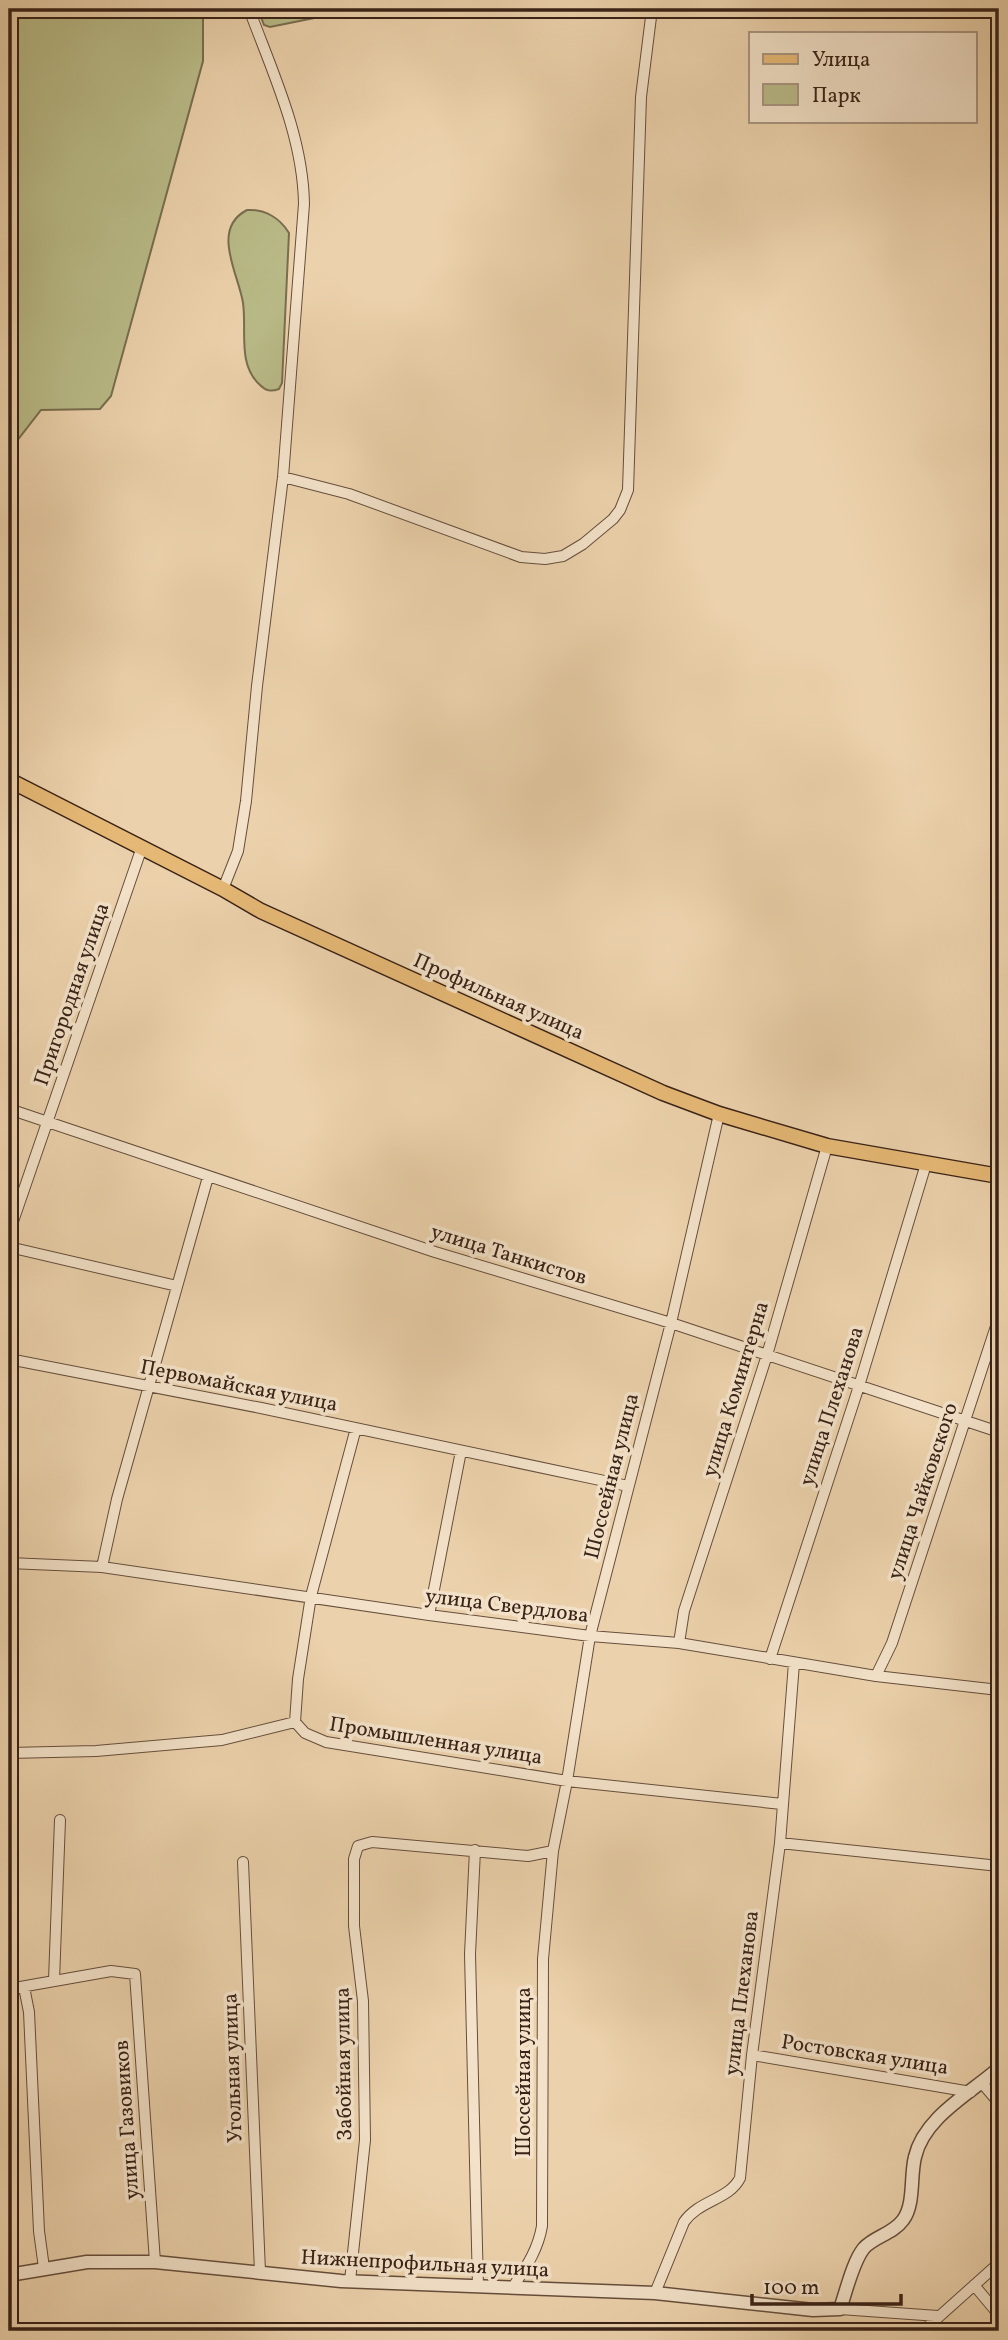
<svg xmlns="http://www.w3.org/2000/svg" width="1008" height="2340" font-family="Vollkorn,serif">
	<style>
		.green { fill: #b9bb88; stroke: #796e50; stroke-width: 2 }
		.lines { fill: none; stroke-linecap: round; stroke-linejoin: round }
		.minor-casing { stroke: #664e3c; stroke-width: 12 }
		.tertiary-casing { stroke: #664e3c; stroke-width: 15 }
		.primary-casing { stroke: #392217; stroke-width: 17 }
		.minor { stroke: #f3e2c9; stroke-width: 10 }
		.tertiary { stroke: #f3e2c9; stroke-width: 12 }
		.primary { stroke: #e6b976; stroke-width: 14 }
		.labels { text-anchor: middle; stroke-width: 7; stroke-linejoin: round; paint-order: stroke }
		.street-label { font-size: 21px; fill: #392217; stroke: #f3e2c9 }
	</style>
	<rect width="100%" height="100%" fill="#ecd2ac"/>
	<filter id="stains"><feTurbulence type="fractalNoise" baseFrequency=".00286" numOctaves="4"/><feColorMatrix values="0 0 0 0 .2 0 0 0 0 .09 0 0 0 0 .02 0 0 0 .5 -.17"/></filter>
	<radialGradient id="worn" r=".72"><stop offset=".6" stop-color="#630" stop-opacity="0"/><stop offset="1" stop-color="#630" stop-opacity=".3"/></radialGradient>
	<!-- green -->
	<path class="green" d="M9,9H203V61L111,396L100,409L41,410L9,451Z
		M258,9H319L314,18L270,27L264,25Z
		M247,210C265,209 280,218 289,233L282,383L279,389C271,392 266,391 260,385C237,364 247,331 243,303C239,275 210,229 247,210Z"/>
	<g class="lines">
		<defs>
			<path id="minor" d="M283,477L349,494L521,557L545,559L563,556L583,544L613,519L620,510L628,490L641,97L652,9
				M223,889L238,851L246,801L257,686L283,477L304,204C303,136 272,71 249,9
				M9,1109L435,1252L671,1323L999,1432
				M9,1233L142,847
				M9,1247L177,1286
				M9,1359L261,1408L628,1486
				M9,1563L102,1567L429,1615L590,1636L679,1643L876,1676L999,1690
				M102,1567L117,1499L208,1177
				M429,1615L461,1451
				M679,1643L684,1611L767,1355L827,1146
				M770,1659L859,1386L926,1164
				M876,1676L892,1643L999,1317
				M295,1722L298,1679L311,1596L356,1428
				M9,1753L96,1751L222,1740L295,1722L305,1733L326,1742L567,1781L782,1804
				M780,1843L999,1866
				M475,1850L470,1954L478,2287
				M243,1862L260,2272
				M54,1980L60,1820
				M24,1987L29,2012L39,2231L44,2268
				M9,1989L111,1971L135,1974L155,2262
				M752,2055L971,2092
				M982,2083L999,2103
				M350,2281L365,2140L363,2001L354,1926V1859L358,1846L372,1842L528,1856L553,1851
				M974,2285L999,2315
				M513,2287C526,2267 538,2250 542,2226L543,1959L553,1851L567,1781L590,1636L671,1323L719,1114
				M655,2293L684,2222C699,2200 729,2200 740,2178L752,2055L780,1843L794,1663
				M840,2309L938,2316
				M923,2331L999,2263"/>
			<path id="tertiary" d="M9,2275L87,2262H155L341,2281L655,2293L813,2310L840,2309C846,2292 853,2261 864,2248C875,2236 893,2234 903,2220C915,2204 910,2176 915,2157C924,2117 971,2093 999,2068"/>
			<path id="primary" d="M9,780L223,889L261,911L663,1093L719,1114L827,1146L999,1176"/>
		</defs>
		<!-- minor casing -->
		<use href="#minor" class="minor-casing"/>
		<!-- tertiary casing -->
		<use href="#tertiary" class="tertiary-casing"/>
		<!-- primary casing -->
		<use href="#primary" class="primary-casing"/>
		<!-- minor -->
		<use href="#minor" class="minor"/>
		<!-- tertiary -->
		<use href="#tertiary" class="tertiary"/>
		<!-- primary -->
		<use href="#primary" class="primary"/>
	</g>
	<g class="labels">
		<!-- street labels -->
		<g class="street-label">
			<text transform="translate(71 994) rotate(-71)" y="7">Пригородная улица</text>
			<text transform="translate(499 996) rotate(24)" y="7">Профильная улица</text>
			<text transform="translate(509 1254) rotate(17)" y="7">улица Танкистов</text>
			<text transform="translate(239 1385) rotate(11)" y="7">Первомайская улица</text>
			<text transform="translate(735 1389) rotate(-73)" y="7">улица Коминтерна</text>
			<text transform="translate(831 1406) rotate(-72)" y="7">улица Плеханова</text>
			<text transform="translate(611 1476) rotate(-76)" y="7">Шоссейная улица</text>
			<text transform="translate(922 1491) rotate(-72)" y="7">улица Чайковского</text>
			<text transform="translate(507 1605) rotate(7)" y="7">улица Свердлова</text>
			<text transform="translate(436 1740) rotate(9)" y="7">Промышленная улица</text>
			<text transform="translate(741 1993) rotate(-83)" y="7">улица Плеханова</text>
			<text transform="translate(865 2054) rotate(9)" y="7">Ростовская улица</text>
			<text transform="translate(343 2064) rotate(-91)" y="7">Забойная улица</text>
			<text transform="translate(232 2068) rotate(-92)" y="7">Угольная улица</text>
			<text transform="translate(523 2072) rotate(-90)" y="7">Шоссейная улица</text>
			<text transform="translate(126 2120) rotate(-94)" y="7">улица Газовиков</text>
			<text transform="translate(425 2263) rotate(3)" y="7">Нижнепрофильная улица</text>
		</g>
	</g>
	<!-- margin -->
	<rect width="1008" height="2340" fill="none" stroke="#ecd2ac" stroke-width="35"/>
	<rect x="10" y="10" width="987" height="2319" fill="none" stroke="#392217" stroke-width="3.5"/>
	<rect x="18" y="18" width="973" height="2305" fill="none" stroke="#392217" stroke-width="2"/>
	<!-- legend -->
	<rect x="749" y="32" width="228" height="91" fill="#f3e2c9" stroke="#a99582" stroke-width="2"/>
	<rect x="763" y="54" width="35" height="10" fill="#e6b976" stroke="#a99582" stroke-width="2"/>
	<text x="812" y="66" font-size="21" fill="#392217">Улица</text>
	<rect x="763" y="84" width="35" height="21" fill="#b9bb88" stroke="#a99582" stroke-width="2"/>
	<text x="812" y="102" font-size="21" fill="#392217">Парк</text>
	<!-- scale -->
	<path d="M752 2294v10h149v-10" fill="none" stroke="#392217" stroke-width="3.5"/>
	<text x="763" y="2294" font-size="21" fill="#392217" stroke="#f3e2c9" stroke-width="5" paint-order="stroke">100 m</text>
	<rect width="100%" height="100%" filter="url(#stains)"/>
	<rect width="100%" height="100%" fill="url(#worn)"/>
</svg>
